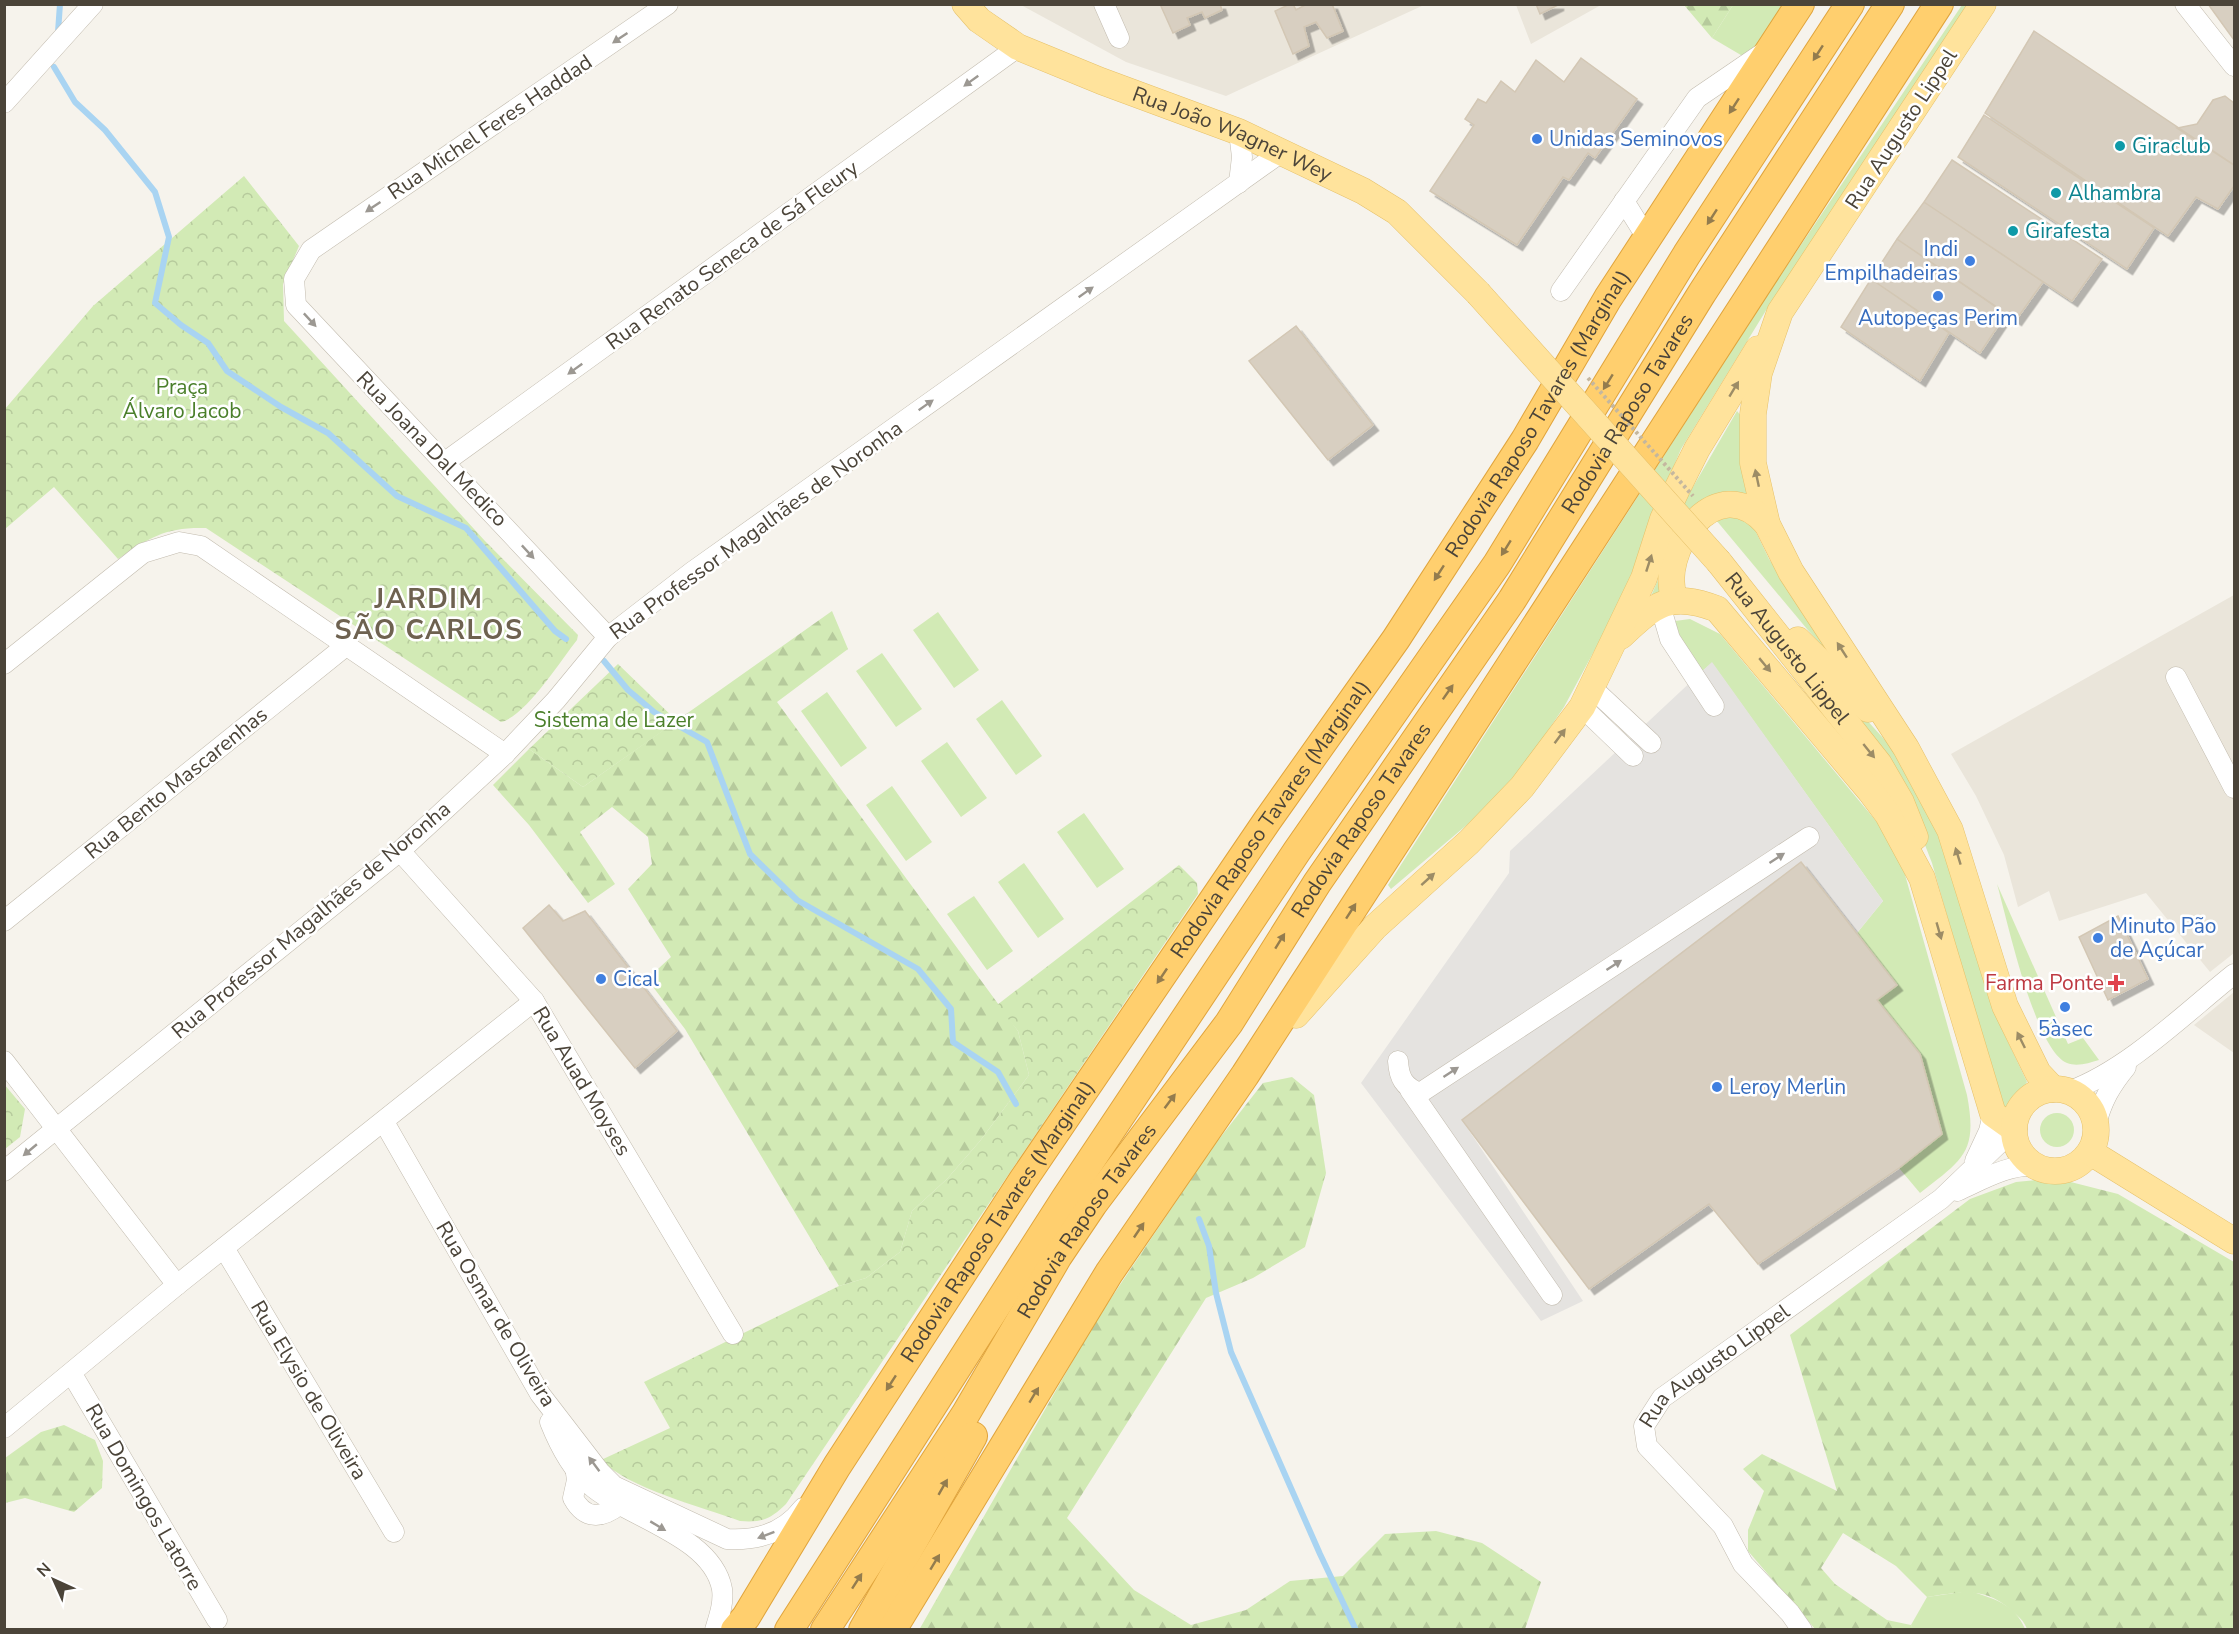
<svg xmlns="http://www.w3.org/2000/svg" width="2239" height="1634" font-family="'Nunito Sans',sans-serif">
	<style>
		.residential { fill: #eae5da }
		.green { fill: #d2eab5 }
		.forest { fill: url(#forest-firs) }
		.park { fill: url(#park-crowns) }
		.parking { fill: #e5e3e0 }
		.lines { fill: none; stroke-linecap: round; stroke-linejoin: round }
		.stream { stroke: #a9d4f2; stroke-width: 6 }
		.building { fill: #d8cfc1; stroke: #d3c7b4; stroke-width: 1.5; filter: url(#shadow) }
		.minor-casing { stroke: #c2bbae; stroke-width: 21 }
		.major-casing { stroke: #e6c16a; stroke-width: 27 }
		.highway-casing { stroke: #e0a43c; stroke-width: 30 }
		.minor { stroke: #fff; stroke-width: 20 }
		.major { stroke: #ffe39c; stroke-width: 26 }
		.highway { stroke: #ffcf6e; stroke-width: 28 }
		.major-bridge-casing { stroke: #e6c16a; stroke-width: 27; stroke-linecap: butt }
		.path-bridge { stroke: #c4b79f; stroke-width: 4; stroke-dasharray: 3 3; stroke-linecap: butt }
		.major-bridge { stroke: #ffe39c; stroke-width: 26 }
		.oneway { fill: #9c9892 }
		.oneway2 { fill: #937c4e }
		.oneway3 { fill: #9c8c66 }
		.shop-dot { fill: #3f7fe0; stroke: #fff; stroke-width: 2 }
		.culture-dot { fill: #0f9aa8; stroke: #fff; stroke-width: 2 }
		.health-dot { fill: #e0444e; stroke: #fff; stroke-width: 2 }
		.labels { text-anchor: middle; stroke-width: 5; stroke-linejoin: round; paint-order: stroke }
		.street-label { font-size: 21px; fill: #4b4439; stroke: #fff }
		.shop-label { font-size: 21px; fill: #366cbe; stroke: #fff; text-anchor: start }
		.culture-label { font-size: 21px; fill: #0d838f; stroke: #fff; text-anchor: start }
		.park-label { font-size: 21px; fill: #4a7f2a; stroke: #fff }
		.health-label { font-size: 21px; fill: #be3a42; stroke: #fff; text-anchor: end }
		.district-label { font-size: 27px; font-weight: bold; letter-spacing: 1.5px; fill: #6e6250; stroke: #fff }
	</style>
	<defs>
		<pattern id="forest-firs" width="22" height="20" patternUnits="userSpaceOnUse" patternTransform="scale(1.5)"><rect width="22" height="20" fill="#d2eab5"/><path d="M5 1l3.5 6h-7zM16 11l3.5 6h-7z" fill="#b6ca9c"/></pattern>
		<pattern id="park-crowns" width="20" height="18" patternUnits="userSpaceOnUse" patternTransform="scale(1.5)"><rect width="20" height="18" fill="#d2eab5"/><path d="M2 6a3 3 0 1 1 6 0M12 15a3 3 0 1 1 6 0" fill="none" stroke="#b6ca9c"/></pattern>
		<filter id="shadow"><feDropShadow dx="5.5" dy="5.5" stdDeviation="0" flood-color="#0004"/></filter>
	</defs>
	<rect width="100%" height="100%" fill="#f6f3ec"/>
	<!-- residential -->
	<path class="residential" d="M1021,5H1424L1226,96L1126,62Z
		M1516,5H1601L1531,44Z
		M2234,595V953L2210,972L2146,893L2059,921L2049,891L2018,907L2004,855L1976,796L1951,754Z
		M2234,992V1053L2194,1025Z"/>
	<!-- green -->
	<path class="green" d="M1733,5H1788L1751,61L1712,38Z
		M1962,5H1970L1773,299L1681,449L1646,532L1635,575L1564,707L1523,767L1475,818L1391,889L1388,885L1768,294Z
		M1737,411L1742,417L1749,497L1720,495L1660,594L1651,596L1661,573L1670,535L1686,499Z
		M1727,514L1740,516L1754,528L1769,559L1844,670L1807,629L1716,520Z
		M938,612L979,670L954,688L913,630Z
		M1690,619L1720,634L1891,839L1902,864L1967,1095C1978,1153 1963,1159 1920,1193L1899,1168L1920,1054L1877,1000L1897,985L1857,933L1883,901L1712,663L1701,672L1684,649L1675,621Z
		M882,653L922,709L896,727L856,671Z
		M1833,683L1894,750L1943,838L1998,1021L2027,1082L2006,1111L2002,1107L1932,863L1904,791Z
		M827,692L867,748L841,767L801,711Z
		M1002,700L1042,756L1016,775L976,719Z
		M947,742L987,798L961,817L921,761Z
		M892,786L932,842L906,861L866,805Z
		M1084,813L1124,869L1097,888L1057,832Z
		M1024,863L1064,919L1038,938L998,882Z
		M1997,884L2068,1044L2083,1038L2099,1060C2089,1063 2077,1067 2067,1063C2035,1050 2007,919 1997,884Z
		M974,896L1013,951L987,970L947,914Z
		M2040 1130a17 17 0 1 1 34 0a17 17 0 1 1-34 0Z
		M1969,1591C1993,1598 2015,1604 2025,1629L1913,1630L1911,1625L1927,1597Z"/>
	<!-- forest -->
	<path class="forest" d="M1684,5H1733L1712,38Z
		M832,611L848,649L777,702L1018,1031L1029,1075L980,1141L947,1179L912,1211L900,1252L866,1278L839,1286L685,1029L647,979L671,957L628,889L652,864L648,837L612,807L580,832L615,884L588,903L529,825L493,785L529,749L583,787Z
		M1292,1077L1314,1095L1326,1173L1305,1247L1253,1278L1206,1298L1067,1518L1134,1590L1191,1625L1246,1610L1290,1581L1343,1576L1385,1534L1436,1531L1482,1543L1541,1582L1525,1629L919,1630L1095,1322L1212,1148L1263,1083Z
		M2055,1178L2118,1194L2234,1262V1629H2027C2024,1621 2019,1617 2012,1611C1985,1586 1961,1592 1927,1597L1896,1566L1843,1533L1821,1568L1835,1584L1887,1620L1911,1625L1913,1629H1815L1748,1551V1530L1764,1491L1743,1469L1762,1454L1837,1491L1790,1335L1970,1199L2016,1182Z
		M64,1425L95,1440L103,1461L102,1488L74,1512L25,1498L5,1503V1458L41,1432Z"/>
	<!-- park -->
	<path class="park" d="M244,176L299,246L283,284L284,321L485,541L578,635L577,640C561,660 525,717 501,722L206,528C165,527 151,537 118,559L54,487L5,529V409L93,306Z
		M618,664L677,721L583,787L529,749Z
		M1179,865L1197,883L1198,894L786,1504C771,1519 761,1523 740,1521C702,1507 628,1488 601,1460L670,1428L644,1382L839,1286L866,1278L900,1252L912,1211L947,1179L980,1141L1029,1075L1018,1031L997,1005Z
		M4,1084L25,1109L20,1137L5,1149Z"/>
	<!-- parking -->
	<path class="parking" d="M1712,662L1883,901L1857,933L1801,862L1462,1120L1583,1301L1541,1321L1361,1083L1509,873L1510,851Z"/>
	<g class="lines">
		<!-- stream -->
		<path class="stream" d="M58,32L60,4
			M54,67L75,102L105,130L155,192L169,237L155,303L181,325L208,343L227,371L281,407L328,433L397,496L466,528L555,631L566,639
			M604,661L628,690L654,712L707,742L750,854L797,900L918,969L951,1009L953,1042L998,1072L1016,1104
			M1199,1219L1209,1246L1216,1293L1231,1352L1320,1554L1356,1630"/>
	</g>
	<!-- building -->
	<path class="building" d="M1160,4H1220L1222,10L1205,18L1202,12L1187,18L1190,25L1173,33Z
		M1290,4H1293L1296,10L1307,4H1332L1343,31L1327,38L1316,22L1304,27L1309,46L1293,54L1275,11Z
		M1536,4H1558V5L1540,14Z
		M2208,4H2234V40Z
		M2034,31L2234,165V186L2218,209L2196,197L2168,236L1985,113Z
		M1581,58L1637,99L1595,158L1588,153L1569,180L1563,177L1517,245L1430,191L1474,125L1465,119L1478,99L1486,103L1501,81L1515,92L1536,60L1564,82Z
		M2225,96L2234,103V165L2177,128L2197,124L2213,100Z
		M1984,115L2154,228L2127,269L1958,157Z
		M1952,160L2102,259L2072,301L1924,202Z
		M1924,202L2043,282L2016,320L1897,239Z
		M1897,239L2006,314L1980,353L1871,279Z
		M1871,279L1949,333L1920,381L1841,327Z
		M1296,326L1373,425L1328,460L1249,361Z
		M1801,862L1897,985L1877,1000L1920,1054L1942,1134L1899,1168L1758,1264L1709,1204L1589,1289L1462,1120Z
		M549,905L563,921L585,911L677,1031L635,1068L523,928Z
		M2118,916L2148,979L2108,1000L2079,937Z"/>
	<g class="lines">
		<defs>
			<g id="minor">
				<path d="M1104,4L1119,38"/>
				<path d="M2185,4L2234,66"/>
				<path d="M4,103L93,4"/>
				<path d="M1239,183L1242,157L1239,132"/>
				<path d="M1624,201L1647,238"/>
				<path d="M1561,291L1697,98L1763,53"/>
				<path d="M445,462L1018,47"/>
				<path d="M1660,605L1670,639L1714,706"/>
				<path d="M608,637L296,305L294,279L311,250L668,4"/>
				<path d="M4,664L143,553L179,542L201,546L505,754"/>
				<path d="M2176,677L2234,788"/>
				<path d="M1591,687L1651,743"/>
				<path d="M1582,707L1633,756"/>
				<path d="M400,851L534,1001L733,1334"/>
				<path d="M4,921L347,645"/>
				<path d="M4,1061L177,1285"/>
				<path d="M1398,1061C1399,1078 1404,1087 1420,1093L1809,837"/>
				<path d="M1410,1090L1552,1295"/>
				<path d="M2070,1091C2129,1069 2185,1013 2234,974"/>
				<path d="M384,1122L540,1394L600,1472L614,1486L727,1539C758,1541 784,1533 803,1508"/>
				<path d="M2096,1124C2102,1101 2111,1085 2126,1067"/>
				<path d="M1975,1161L1989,1131L1993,1114"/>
				<path d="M4,1171L400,851L505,754L556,700L608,637L692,572L1283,151"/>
				<path d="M1957,1191C1982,1180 2008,1164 2036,1166"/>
				<path d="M224,1248L394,1532"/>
				<path d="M72,1374L217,1620"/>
				<path d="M550,1422C558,1442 572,1469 589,1484C625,1517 712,1535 722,1589C724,1603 719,1617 715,1630"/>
				<path d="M4,1428L177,1285L534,1001"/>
				<path d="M575,1466L577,1480L573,1498C585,1520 602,1519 620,1504"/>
				<path id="s1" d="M1802,1630L1790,1613L1743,1564L1723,1526L1647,1446L1644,1426L1662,1398L1941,1199L2014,1129"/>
			</g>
			<g id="major">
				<path id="s2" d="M965,4L979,20L1018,47L1101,81L1239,132L1363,191L1397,212L1478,293"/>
				<path d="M1983,4L1780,312L1759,373L1753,414V463L1767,524L1791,572L1906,748L1950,830L2005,1006L2038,1073L2053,1089"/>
				<path id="s3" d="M1719,562L1879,764L1901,802L1915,837"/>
				<path d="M1675,599C1656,554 1716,465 1767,524"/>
				<path d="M1621,636C1655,604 1670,591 1717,609L1870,791L1888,815L1922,878L1993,1114L2014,1129"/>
				<path d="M1798,640L1868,709"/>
				<path d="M1296,1015L1375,927L1469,842L1522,787L1582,707L1644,578L1663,519L1677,489L1697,449L1758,349"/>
				<circle cx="2055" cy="1130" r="41"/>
				<path d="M2090,1152L2234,1241"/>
			</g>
			<g id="highway">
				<path id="s4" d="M735,1630L746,1617L837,1466L1023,1180L1267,821L1396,639L1525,440L1608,298L1800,4"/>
				<path d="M789,1630L1065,1199L1297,851L1497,564L1687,254L1850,4"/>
				<path id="s5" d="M825,1630L965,1415L1058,1256L1093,1204L1229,1023L1317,883L1512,600L1702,293L1890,4"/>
				<path d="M863,1630L973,1436"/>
				<path d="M892,1630L1109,1273L1245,1075L1939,4"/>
			</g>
		</defs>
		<!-- minor casing -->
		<use href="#minor" class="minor-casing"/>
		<!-- major casing -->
		<use href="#major" class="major-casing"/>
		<!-- highway casing -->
		<use href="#highway" class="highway-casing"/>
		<!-- minor -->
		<use href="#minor" class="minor"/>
		<!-- major -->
		<use href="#major" class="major"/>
		<!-- highway -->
		<use href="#highway" class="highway"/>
		<defs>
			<path id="major-bridge" d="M1478,293L1719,562"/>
		</defs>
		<!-- major-bridge casing -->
		<use href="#major-bridge" class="major-bridge-casing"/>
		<!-- path-bridge -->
		<path class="path-bridge" d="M1588,378L1693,496"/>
		<!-- major-bridge -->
		<use href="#major-bridge" class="major-bridge"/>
	</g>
	<!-- one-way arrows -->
	<defs><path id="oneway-solid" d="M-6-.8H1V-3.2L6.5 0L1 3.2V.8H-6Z" transform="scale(1.5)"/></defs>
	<g class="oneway">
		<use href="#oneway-solid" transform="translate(620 38) rotate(146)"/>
		<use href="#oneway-solid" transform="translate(971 81) rotate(144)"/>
		<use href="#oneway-solid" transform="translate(373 207) rotate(146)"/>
		<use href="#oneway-solid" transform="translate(1086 292) rotate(-35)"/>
		<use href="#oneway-solid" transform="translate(310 320) rotate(47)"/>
		<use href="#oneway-solid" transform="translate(575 369) rotate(144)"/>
		<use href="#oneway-solid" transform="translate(926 405) rotate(-35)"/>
		<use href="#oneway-solid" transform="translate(528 552) rotate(47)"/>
		<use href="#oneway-solid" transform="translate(1777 858) rotate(-33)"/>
		<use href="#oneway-solid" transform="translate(1614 965) rotate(-33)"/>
		<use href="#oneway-solid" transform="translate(1451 1072) rotate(-33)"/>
		<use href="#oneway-solid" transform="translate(30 1150) rotate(140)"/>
		<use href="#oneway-solid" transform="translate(594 1464) rotate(-127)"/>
		<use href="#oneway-solid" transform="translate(658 1526) rotate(31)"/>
		<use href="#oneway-solid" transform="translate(766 1535) rotate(159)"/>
	</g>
	<g class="oneway2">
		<use href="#oneway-solid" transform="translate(1818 53) rotate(123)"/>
		<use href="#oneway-solid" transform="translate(1734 106) rotate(123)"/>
		<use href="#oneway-solid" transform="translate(1712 217) rotate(123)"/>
		<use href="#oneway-solid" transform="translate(1608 382) rotate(122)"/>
		<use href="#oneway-solid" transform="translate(1506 548) rotate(122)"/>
		<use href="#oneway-solid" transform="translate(1439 573) rotate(123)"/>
		<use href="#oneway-solid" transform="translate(1448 692) rotate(-55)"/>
		<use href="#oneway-solid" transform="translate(1351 911) rotate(-57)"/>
		<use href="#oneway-solid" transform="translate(1280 941) rotate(-58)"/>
		<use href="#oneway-solid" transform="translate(1162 976) rotate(124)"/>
		<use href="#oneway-solid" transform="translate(1170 1101) rotate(-53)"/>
		<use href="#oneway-solid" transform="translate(1139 1230) rotate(-56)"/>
		<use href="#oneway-solid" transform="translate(891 1383) rotate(123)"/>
		<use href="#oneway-solid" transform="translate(1034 1395) rotate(-59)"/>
		<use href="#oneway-solid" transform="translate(943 1487) rotate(-60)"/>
		<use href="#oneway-solid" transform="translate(935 1562) rotate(-59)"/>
		<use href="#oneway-solid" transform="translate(857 1581) rotate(-57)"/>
	</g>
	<g class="oneway3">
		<use href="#oneway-solid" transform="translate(1734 389) rotate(-59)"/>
		<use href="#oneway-solid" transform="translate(1757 478) rotate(-102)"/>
		<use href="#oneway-solid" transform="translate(1649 563) rotate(-72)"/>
		<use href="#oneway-solid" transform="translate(1842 650) rotate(-123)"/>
		<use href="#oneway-solid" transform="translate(1765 665) rotate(50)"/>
		<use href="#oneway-solid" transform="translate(1560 736) rotate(-53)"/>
		<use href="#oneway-solid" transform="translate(1869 751) rotate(51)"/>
		<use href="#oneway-solid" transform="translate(1958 856) rotate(-107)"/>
		<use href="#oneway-solid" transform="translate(1428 879) rotate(-42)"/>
		<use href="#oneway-solid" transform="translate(1939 931) rotate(74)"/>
		<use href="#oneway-solid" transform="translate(2021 1040) rotate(-116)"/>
	</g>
	<!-- markers -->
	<g class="shop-dot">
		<circle cx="1537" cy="139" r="6"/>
		<circle cx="1970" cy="261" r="6"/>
		<circle cx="1938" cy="296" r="6"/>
		<circle cx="2098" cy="938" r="6"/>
		<circle cx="601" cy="979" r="6"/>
		<circle cx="2065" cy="1007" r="6"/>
		<circle cx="1717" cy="1087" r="6"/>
	</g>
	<g class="culture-dot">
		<circle cx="2120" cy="146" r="6"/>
		<circle cx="2056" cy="193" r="6"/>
		<circle cx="2013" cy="231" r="6"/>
	</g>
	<path class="health-dot" d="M2113 974h6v6h6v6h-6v6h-6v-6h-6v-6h6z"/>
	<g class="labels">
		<!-- street labels -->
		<g class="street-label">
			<text transform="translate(490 127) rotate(-34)" y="7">Rua Michel Feres Haddad</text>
			<text transform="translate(1901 129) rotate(-57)" y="7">Rua Augusto Lippel</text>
			<text dy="7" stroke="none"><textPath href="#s2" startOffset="300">Rua João Wagner Wey</textPath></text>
			<text transform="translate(732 255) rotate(-36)" y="7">Rua Renato Seneca de Sá Fleury</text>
			<text dy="7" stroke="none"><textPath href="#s4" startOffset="1458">Rodovia Raposo Tavares (Marginal)</textPath></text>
			<text dy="7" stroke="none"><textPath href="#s5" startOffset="1458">Rodovia Raposo Tavares</textPath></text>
			<text transform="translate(432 449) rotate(46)" y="7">Rua Joana Dal Medico</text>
			<text transform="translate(756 530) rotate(-36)" y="7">Rua Professor Magalhães de Noronha</text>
			<text dy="7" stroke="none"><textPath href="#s3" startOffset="110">Rua Augusto Lippel</textPath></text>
			<text transform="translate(176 783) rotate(-39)" y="7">Rua Bento Mascarenhas</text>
			<text dy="7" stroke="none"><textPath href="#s4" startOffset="972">Rodovia Raposo Tavares (Marginal)</textPath></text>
			<text dy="7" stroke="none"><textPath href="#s5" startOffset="972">Rodovia Raposo Tavares</textPath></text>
			<text transform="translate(311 920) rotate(-40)" y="7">Rua Professor Magalhães de Noronha</text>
			<text transform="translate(582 1081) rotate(59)" y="7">Rua Auad Moyses</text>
			<text dy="7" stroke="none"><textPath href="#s4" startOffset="486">Rodovia Raposo Tavares (Marginal)</textPath></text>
			<text dy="7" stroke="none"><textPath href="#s5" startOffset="486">Rodovia Raposo Tavares</textPath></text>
			<text transform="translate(496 1314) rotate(59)" y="7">Rua Osmar de Oliveira</text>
			<text dy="7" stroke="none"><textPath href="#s1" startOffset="356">Rua Augusto Lippel</textPath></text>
			<text transform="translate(309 1390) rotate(59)" y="7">Rua Elysio de Oliveira</text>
			<text transform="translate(144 1497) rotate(60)" y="7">Rua Domingos Latorre</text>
		</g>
		<!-- shop labels -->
		<g class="shop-label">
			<text x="1549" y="146">Unidas Seminovos</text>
			<text x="1958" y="256" text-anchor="end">Indi<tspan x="1958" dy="24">Empilhadeiras</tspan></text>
			<text x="1938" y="325" text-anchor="middle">Autopeças Perim</text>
			<text x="2110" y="933">Minuto Pão<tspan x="2110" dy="24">de Açúcar</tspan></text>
			<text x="613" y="986">Cical</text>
			<text x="2065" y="1036" text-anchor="middle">5àsec</text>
			<text x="1729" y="1094">Leroy Merlin</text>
		</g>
		<!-- culture labels -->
		<g class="culture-label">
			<text x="2132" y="153">Giraclub</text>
			<text x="2068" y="200">Alhambra</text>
			<text x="2025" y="238">Girafesta</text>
		</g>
		<!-- park labels -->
		<g class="park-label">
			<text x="182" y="394">Praça<tspan x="182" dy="24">Álvaro Jacob</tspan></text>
			<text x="614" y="727">Sistema de Lazer</text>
		</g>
		<!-- health labels -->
		<g class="health-label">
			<text x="2104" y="990">Farma Ponte</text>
		</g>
		<!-- district labels -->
		<g class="district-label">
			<text x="429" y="608">JARDIM<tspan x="429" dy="31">SÃO CARLOS</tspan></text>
		</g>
	</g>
	<!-- border -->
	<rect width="2239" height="1634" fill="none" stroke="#4b4439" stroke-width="12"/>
	<!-- north arrow -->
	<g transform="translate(54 1580) rotate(315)" stroke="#ffffff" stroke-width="4.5" paint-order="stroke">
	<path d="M0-4.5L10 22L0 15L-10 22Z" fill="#4b4439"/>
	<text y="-9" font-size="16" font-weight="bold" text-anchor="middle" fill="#4b4439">N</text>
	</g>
</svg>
